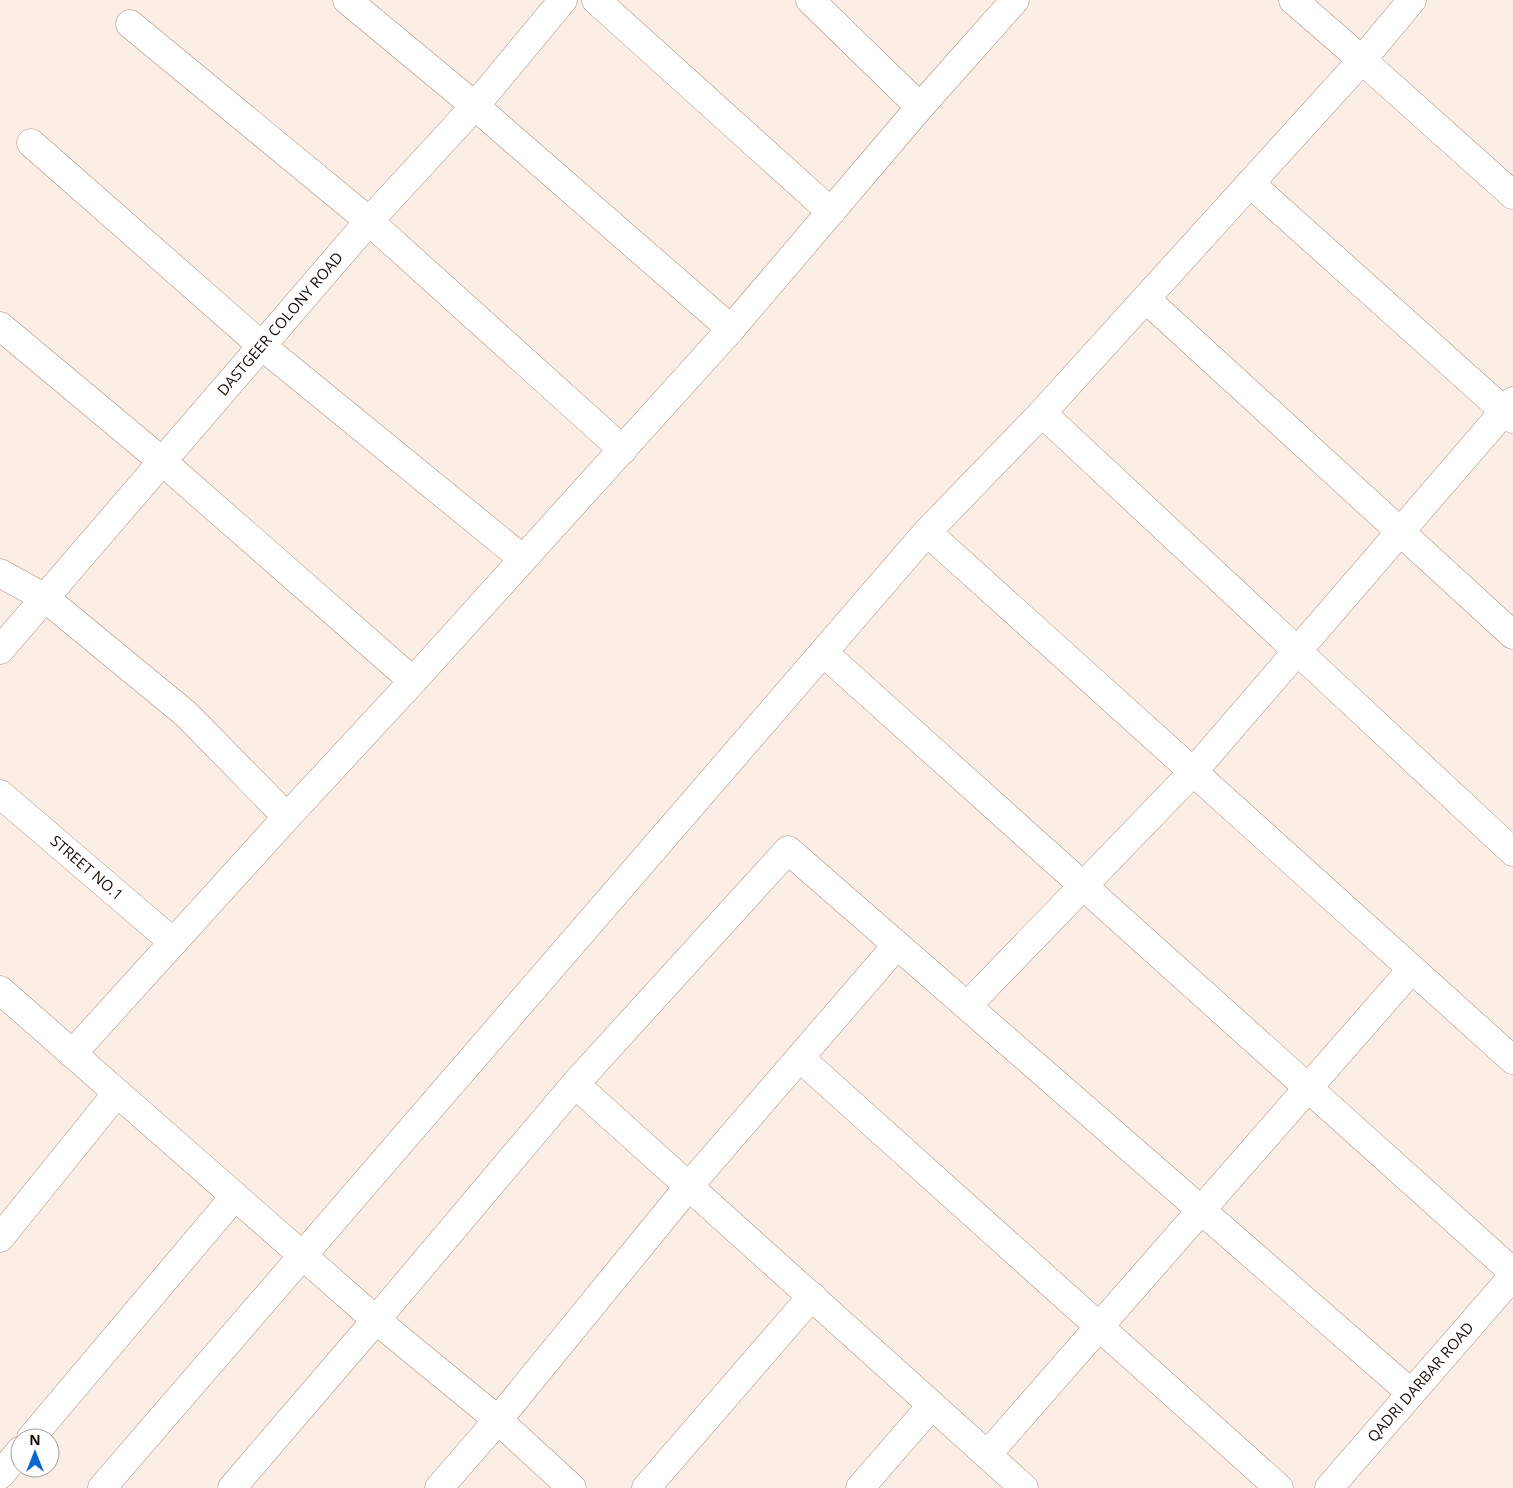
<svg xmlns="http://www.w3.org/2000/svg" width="1513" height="1488" font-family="'Open Sans',sans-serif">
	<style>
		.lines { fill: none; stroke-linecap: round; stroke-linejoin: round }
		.minor-casing { stroke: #aa8d79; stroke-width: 29 }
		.minor { stroke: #fff; stroke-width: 28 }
		.labels { text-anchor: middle; stroke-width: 4.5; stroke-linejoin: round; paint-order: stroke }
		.street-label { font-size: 15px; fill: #170d06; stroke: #fff }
	</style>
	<rect width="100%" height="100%" fill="#fbeee6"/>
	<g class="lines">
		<defs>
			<g id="minor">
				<path d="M347,0L475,106L731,329"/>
				<path d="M596,0L831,212"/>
				<path d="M810,0L920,107"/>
				<path d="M1293,0L1362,60L1412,0"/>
				<path d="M130,24L369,221L623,450"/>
				<path d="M31,143L262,346L523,559"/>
				<path d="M1250,183L1513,419"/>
				<path d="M1513,195L1362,60L1042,413L1513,852"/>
				<path d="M1146,299L1513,635"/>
				<path d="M0,326L163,462L413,681"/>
				<path d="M927,532L1513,1060"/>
				<path d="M0,573L45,598L186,714L287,817"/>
				<path id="s1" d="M0,650L369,221L475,106L563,0"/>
				<path d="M824,653L1513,1272"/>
				<path id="s2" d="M0,794L173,942"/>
				<path d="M0,990L376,1320L232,1488"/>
				<path d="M967,1006L1193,772L1513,401"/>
				<path d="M72,1054L287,817L413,681L731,329L920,107L1015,0"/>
				<path d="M800,1058L1279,1488"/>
				<path d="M575,1084L1024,1488"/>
				<path d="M0,1238L117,1093"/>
				<path d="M31,1438L235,1196"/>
				<path d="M987,1455L1412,969"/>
				<path d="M0,1475L20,1451"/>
				<path d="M102,1488L927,532L1042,413"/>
				<path d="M439,1488L498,1420L689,1186L897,945"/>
				<path d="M572,1488L498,1420L376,1320L575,1084L788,850L1411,1393"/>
				<path d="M646,1488L812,1296"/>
				<path d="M860,1488L932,1405"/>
				<path id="s3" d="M1329,1488L1513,1276"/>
			</g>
		</defs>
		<!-- minor casing -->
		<use href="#minor" class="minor-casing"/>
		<!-- minor -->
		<use href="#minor" class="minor"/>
	</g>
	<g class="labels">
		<!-- street labels -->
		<g class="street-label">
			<text dy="5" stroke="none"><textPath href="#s1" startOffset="430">DASTGEER COLONY ROAD</textPath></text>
			<text dy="5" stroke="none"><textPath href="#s2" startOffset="114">STREET NO.1</textPath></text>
			<text dy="5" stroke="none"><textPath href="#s3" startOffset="140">QADRI DARBAR ROAD</textPath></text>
		</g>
	</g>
	<!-- north arrow -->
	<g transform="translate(35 1453)"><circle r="24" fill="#ffffff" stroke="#a29e9b"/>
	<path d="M0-4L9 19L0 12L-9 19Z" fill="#0b67d0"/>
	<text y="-8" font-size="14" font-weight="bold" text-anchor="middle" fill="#170d06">N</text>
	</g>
</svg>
